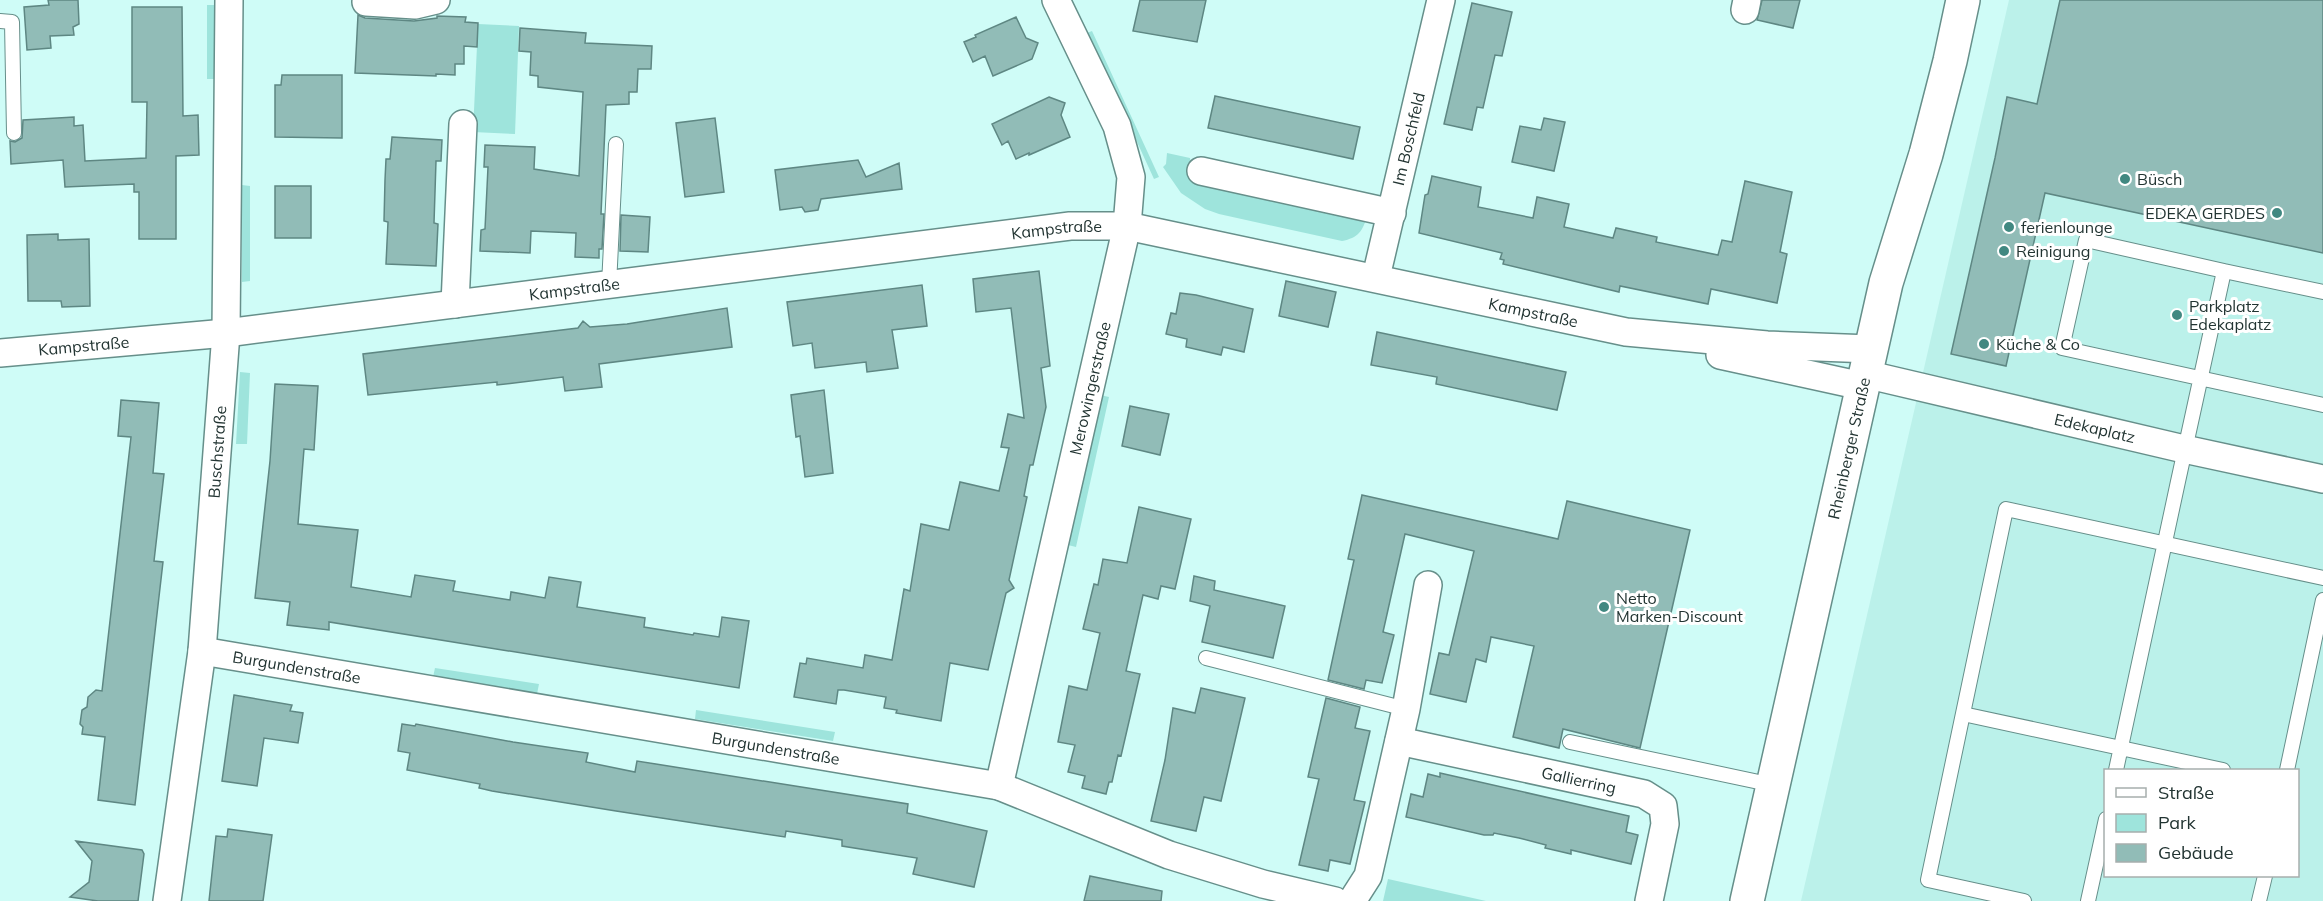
<svg xmlns="http://www.w3.org/2000/svg" width="2323" height="901" font-family="Mulish,sans-serif">
	<style>
		.built { fill: #bbf1ea; fill-rule: evenodd }
		.green { fill: #9ee4dc }
		.building { fill: #91bcb7; stroke: #5e8783; stroke-width: 1.5 }
		.lines { fill: none; stroke-linecap: round; stroke-linejoin: round }
		.lane-casing { stroke: #668f8a; stroke-width: 16 }
		.street-casing { stroke: #668f8a; stroke-width: 30 }
		.secondary-casing { stroke: #668f8a; stroke-width: 36 }
		.lane { stroke: #fff; stroke-width: 14 }
		.street { stroke: #fff; stroke-width: 27 }
		.secondary { stroke: #fff; stroke-width: 33 }
		.poi-dot { fill: #418881; stroke: #fff; stroke-width: 2 }
		.labels { text-anchor: middle; stroke-width: 6; stroke-linejoin: round; paint-order: stroke }
		.street-label { font-size: 16px; fill: #223432; stroke: #fff }
		.poi-label { font-size: 16px; fill: #223432; stroke: #fff; text-anchor: start }
	</style>
	<rect width="100%" height="100%" fill="#cffcf7"/>
	<!-- built -->
	<path class="built" d="M2009,0H2323V901H1801ZM2106,770H2298V876H2106Z"/>
	<!-- green -->
	<path class="green" d="M207,5H217V79H207Z
		M478,24L519,26L515,134L473,132Z
		M1092,31L1159,177L1154,179L1087,33Z
		M1167,153L1190,158L1192,179L1367,216C1363,231 1358,238 1342,241L1219,214L1205,209L1181,193L1163,167L1166,164Z
		M242,185L250,186V281L242,282Z
		M240,372L250,373L247,444H236Z
		M1100,395L1109,397L1076,547L1068,545Z
		M435,668L539,684L537,694L433,677Z
		M696,710L835,732L833,741L695,719Z
		M1388,879L1486,901H1383Z"/>
	<!-- building -->
	<path class="building" d="M48,0H78L79,24L73,27L74,35L50,36L51,48L27,50L24,7L49,5Z
		M1140,0H1206L1197,42L1133,31Z
		M1762,0H1800L1793,28L1757,20Z
		M2060,0H2323V253L2045,193L2006,366L1951,354L1995,158L2007,97L2037,104Z
		M1472,3L1512,12L1502,56L1495,55L1483,108L1477,107L1472,130L1444,124Z
		M132,7H182L183,116L198,115L199,155L176,156V239H139V192H134V184L65,187L63,160L11,164L10,141L15,142L22,138L23,120L74,117V126L83,125L85,161L146,158L147,102H132Z
		M358,15L365,18L414,21L437,18V16L466,17L465,22L478,23L477,47L464,46V64H455V75L436,74V76L355,73Z
		M1016,17L1026,38L1038,43L1032,59L993,76L985,56L973,62L964,42L976,37L975,35Z
		M520,28L586,33L585,43L652,46L651,69H638L637,92H629V104L606,105L601,214H604L602,249H599V258L575,257L576,233L531,231L530,253L480,251L481,230L485,229L487,188L488,167H484L485,145L535,147L534,169L579,176L583,92L538,87V76L530,75L531,52L519,51Z
		M282,75H342V138L275,137V85H281Z
		M1215,96L1360,127L1353,159L1208,128Z
		M1049,97L1065,103L1061,115L1070,137L1029,155V153L1016,159L1008,141L1002,145L992,124Z
		M715,118L724,192L685,197L676,123Z
		M1544,118L1565,122L1554,171L1512,162L1520,126L1541,130Z
		M392,137L442,140L441,161H436L434,223L438,224L436,266L386,264L388,222L384,221L385,180L386,159H390Z
		M858,160L866,177L899,163L902,189L821,199L818,210L805,212L802,207L780,210L775,170Z
		M1432,176L1481,187L1478,207L1533,218L1537,197L1569,204L1564,227L1613,238L1616,228L1657,237L1656,242L1718,255L1722,240L1732,242L1745,181L1792,192L1780,252L1787,254L1777,303L1711,289L1708,304L1620,286L1619,292L1503,264L1504,260L1500,259L1502,253L1419,233L1425,195L1428,194Z
		M275,186H311V238H275Z
		M621,215L650,217L648,252L620,251Z
		M58,234V240L89,239L90,306L62,307L61,301H28L27,235Z
		M1039,271L1050,366L1041,368L1046,407L1033,465H1030L1024,496L1027,497L1009,580L1014,588L1006,593L988,670L950,663L941,721L896,713L897,710L884,708L886,697L844,690H838L836,704L794,697L800,663L806,664L807,658L863,668L865,655L892,660L904,589L910,591L921,524L949,530L960,482L999,491L1009,448L1001,447L1008,414L1024,418L1011,308L976,312L973,279Z
		M1286,281L1336,292L1328,327L1279,316Z
		M922,285L927,326L892,330L898,368L867,372L866,362L815,368L812,343L793,346L787,302Z
		M1180,293L1196,295L1253,309L1244,352L1223,347L1221,355L1186,347L1187,339L1166,334L1171,313L1176,314Z
		M727,308L732,347L599,364L602,387L565,391L563,377L497,385V382L368,395L363,354L578,328L583,321L590,327L627,324Z
		M1377,332L1566,372L1557,410L1436,384L1437,377L1371,365Z
		M275,384L318,386L314,450L304,449L298,524L358,530L351,587L411,597L415,575L455,581L453,591L510,600L511,592L545,598L549,577L581,582L577,607L645,618L644,627L693,635L694,633L719,637L722,617L749,621L739,688L329,622V630L287,625L290,602L255,598L270,461Z
		M824,390L833,473L805,477L800,436L796,437L791,395Z
		M121,400L159,403L153,473L164,474L154,561L163,562L135,805L98,800L105,737L82,734L83,727L80,724L82,710L87,707L88,697L96,690L102,691L131,437L118,436Z
		M1130,406L1169,414L1160,455L1122,446Z
		M1362,495L1558,539L1567,501L1690,530L1640,748L1563,729L1559,748L1513,737L1534,646L1491,637L1486,662L1476,659L1466,702L1430,694L1439,653L1449,655L1474,551L1405,534L1383,632L1394,635L1382,683L1366,680L1364,689L1328,680L1354,560L1348,559Z
		M1139,507L1191,519L1175,589L1161,586L1158,599L1143,595L1126,671L1140,674L1121,756L1118,755L1112,782H1109L1106,794L1082,788L1085,776L1068,772L1075,745L1058,742L1069,686L1087,690L1100,633L1083,629L1094,584L1098,585L1103,559L1127,563Z
		M1194,576L1215,581L1214,590L1285,606L1273,658L1202,642L1210,606L1190,601Z
		M1201,688L1245,698L1221,801L1204,797L1196,831L1151,821L1165,760L1173,708L1195,713Z
		M234,695L292,705L290,711L303,713L298,743L264,738L257,786L222,781Z
		M1326,698L1360,707L1355,728L1370,731L1354,800L1365,802L1350,864L1330,860L1328,871L1299,865L1319,779L1308,777Z
		M402,724L415,726L416,724L513,742L588,753L586,762L635,772L637,761L908,804L907,813L987,831L974,887L913,874L917,858L842,846V840L786,831L785,837L616,811L492,791L479,788L480,784L407,770L410,753L398,751Z
		M1440,773L1629,816L1626,832L1638,835L1631,864L1571,850V854L1545,848L1546,845L1519,838L1494,833L1493,835H1484L1406,817L1411,794L1423,797L1428,774L1440,777Z
		M228,829L272,835L263,901H209L216,836L227,837Z
		M76,841L142,850L144,854L138,901H98L70,897L89,882L92,861Z
		M1090,876L1162,891L1161,901H1084Z"/>
	<g class="lines">
		<defs>
			<path id="lane" d="M0,21L12,22L14,133
				M2224,271L2323,292
				M609,285L616,144
				M1206,658L1406,709
				M1963,714L2223,770
				M1570,742L1773,785
				M2116,770C2152,604 2187,437 2224,271L2086,240L2062,348L2323,405
				M2287,770L2323,600
				M2024,901L1928,880L2006,509L2323,578
				M2088,901L2106,819
				M2259,901L2265,876"/>
			<g id="street">
				<path d="M366,2L415,5L436,0"/>
				<path d="M1745,10L1747,0"/>
				<path d="M1201,171L1392,213"/>
				<path id="s1" d="M1376,277L1441,0"/>
				<path d="M455,304L463,124"/>
				<path id="s2" d="M0,353L226,333L1070,226H1127L1626,332L1767,345L1871,349"/>
				<path d="M1720,355L1862,386"/>
				<path id="s3" d="M1865,374L2184,449L2323,479"/>
				<path id="s4" d="M202,651L999,786L1169,855L1263,884L1335,901"/>
				<path id="s5" d="M1399,741L1644,794L1663,806L1665,824L1649,901"/>
				<path id="s6" d="M999,786L1127,226L1131,177L1117,126L1056,0"/>
				<path id="s7" d="M167,901L202,651L226,333L229,0"/>
				<path d="M1352,901L1368,876L1406,709L1428,585"/>
			</g>
			<g id="secondary">
				<path id="s8" d="M1747,901L1886,283L1926,154L1950,61L1963,0"/>
			</g>
		</defs>
		<!-- lane casing -->
		<use href="#lane" class="lane-casing"/>
		<!-- street casing -->
		<use href="#street" class="street-casing"/>
		<!-- secondary casing -->
		<use href="#secondary" class="secondary-casing"/>
		<!-- lane -->
		<use href="#lane" class="lane"/>
		<!-- street -->
		<use href="#street" class="street"/>
		<!-- secondary -->
		<use href="#secondary" class="secondary"/>
	</g>
	<!-- markers -->
	<g class="poi-dot">
		<circle cx="2125" cy="179" r="6"/>
		<circle cx="2277" cy="213" r="6"/>
		<circle cx="2009" cy="227" r="6"/>
		<circle cx="2004" cy="251" r="6"/>
		<circle cx="2177" cy="315" r="6"/>
		<circle cx="1984" cy="344" r="6"/>
		<circle cx="1604" cy="607" r="6"/>
	</g>
	<g class="labels">
		<!-- street labels -->
		<g class="street-label">
			<text dy="6" stroke="none"><textPath href="#s1" startOffset="142">Im Boschfeld</textPath></text>
			<text dy="6" stroke="none"><textPath href="#s2" startOffset="1064">Kampstraße</textPath></text>
			<text dy="6" stroke="none"><textPath href="#s2" startOffset="578">Kampstraße</textPath></text>
			<text dy="6" stroke="none"><textPath href="#s2" startOffset="1550">Kampstraße</textPath></text>
			<text dy="6" stroke="none"><textPath href="#s2" startOffset="84">Kampstraße</textPath></text>
			<text dy="6" stroke="none"><textPath href="#s6" startOffset="408">Merowingerstraße</textPath></text>
			<text dy="6" stroke="none"><textPath href="#s3" startOffset="236">Edekaplatz</textPath></text>
			<text dy="6" stroke="none"><textPath href="#s8" startOffset="464">Rheinberger Straße</textPath></text>
			<text dy="6" stroke="none"><textPath href="#s7" startOffset="452">Buschstraße</textPath></text>
			<text dy="6" stroke="none"><textPath href="#s4" startOffset="96">Burgundenstraße</textPath></text>
			<text dy="6" stroke="none"><textPath href="#s4" startOffset="582">Burgundenstraße</textPath></text>
			<text dy="6" stroke="none"><textPath href="#s5" startOffset="184">Gallierring</textPath></text>
		</g>
		<!-- poi labels -->
		<g class="poi-label">
			<text x="2137" y="185">Büsch</text>
			<text x="2265" y="219" text-anchor="end">EDEKA GERDES</text>
			<text x="2021" y="233">ferienlounge</text>
			<text x="2016" y="257">Reinigung</text>
			<text x="2189" y="312">Parkplatz<tspan x="2189" dy="18">Edekaplatz</tspan></text>
			<text x="1996" y="350">Küche &amp; Co</text>
			<text x="1616" y="604">Netto<tspan x="1616" dy="18">Marken-Discount</tspan></text>
		</g>
	</g>
	<!-- legend -->
	<rect x="2104" y="769" width="195" height="108" fill="#ffffff" stroke="#a7aead" stroke-width="1.5"/>
	<rect x="2116" y="788" width="30" height="9" fill="#ffffff" stroke="#a7aead" stroke-width="1.5"/>
	<text x="2158" y="799" font-size="18" fill="#223432">Straße</text>
	<rect x="2116" y="814" width="30" height="18" fill="#9ee4dc" stroke="#a7aead" stroke-width="1.5"/>
	<text x="2158" y="829" font-size="18" fill="#223432">Park</text>
	<rect x="2116" y="844" width="30" height="18" fill="#91bcb7" stroke="#a7aead" stroke-width="1.5"/>
	<text x="2158" y="859" font-size="18" fill="#223432">Gebäude</text>
</svg>
